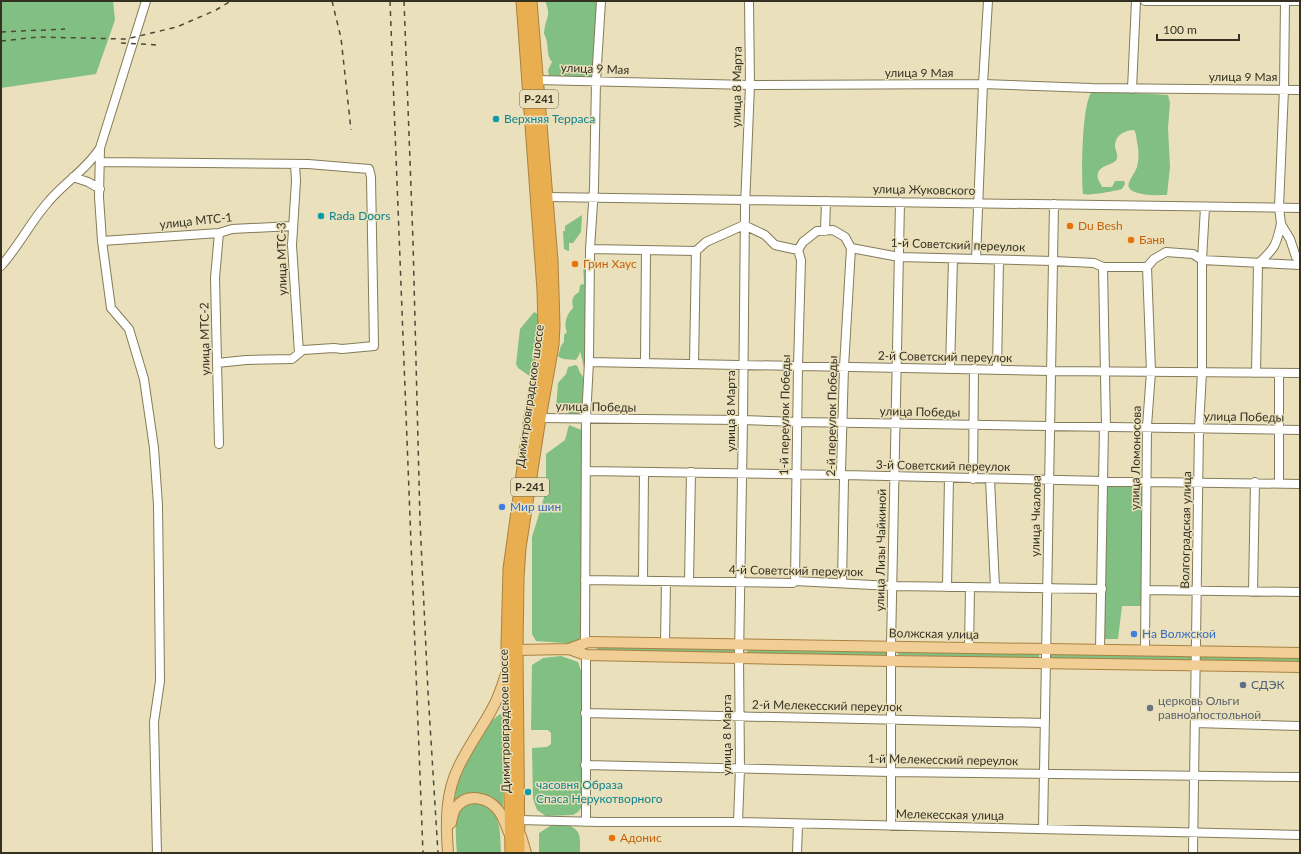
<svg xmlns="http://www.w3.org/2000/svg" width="1301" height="854" font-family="Lato,sans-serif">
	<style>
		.green { fill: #81bf82 }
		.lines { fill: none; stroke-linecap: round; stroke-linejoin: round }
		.minor-casing { stroke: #847b5a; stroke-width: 10 }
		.major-casing { stroke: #a98240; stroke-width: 12 }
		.highway-casing { stroke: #a98240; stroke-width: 13 }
		.minor { stroke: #fff; stroke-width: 8 }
		.major { stroke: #f1ce96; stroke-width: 10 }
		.highway { stroke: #e8ae50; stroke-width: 11 }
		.rail { stroke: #4d4837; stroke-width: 1.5; stroke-dasharray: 5 5; stroke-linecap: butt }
		.culture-dot { fill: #0f9aa8; stroke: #eae1bc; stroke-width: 1.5 }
		.food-dot { fill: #e8710a; stroke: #eae1bc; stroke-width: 1.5 }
		.shop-dot { fill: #3f7fe0; stroke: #eae1bc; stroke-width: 1.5 }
		.service-dot { fill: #5c6f8a; stroke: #eae1bc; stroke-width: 1.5 }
		.worship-dot { fill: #6b7280; stroke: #eae1bc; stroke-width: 1.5 }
		.labels { text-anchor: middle; stroke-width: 3; stroke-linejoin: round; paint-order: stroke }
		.shield { fill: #eae1bc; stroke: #6b6550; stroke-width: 1 }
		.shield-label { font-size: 11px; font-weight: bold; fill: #343022 }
		.street-label { font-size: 12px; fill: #343022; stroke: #eae1bc }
		.culture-label { font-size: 12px; fill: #0d838f; stroke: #eae1bc; text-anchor: start }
		.food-label { font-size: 12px; fill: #c56008; stroke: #eae1bc; text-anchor: start }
		.shop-label { font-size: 12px; fill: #366cbe; stroke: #eae1bc; text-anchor: start }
		.service-label { font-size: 12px; fill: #4e5e75; stroke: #eae1bc; text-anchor: start }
		.worship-label { font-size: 12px; fill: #5b616d; stroke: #eae1bc; text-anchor: start }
	</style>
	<rect width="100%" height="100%" fill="#eae1bc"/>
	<!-- green -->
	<path class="green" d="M1,1H113L115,20L96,74L1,88Z
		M545,1H603L596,74L588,79L569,77L556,80L549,76L548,70L552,62C545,54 550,43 544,34C545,17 552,17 545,1Z
		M1096,91L1168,95L1170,103L1168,128L1170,167L1167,195C1158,195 1147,196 1138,193C1119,188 1134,177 1137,167C1139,159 1139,150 1137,142C1136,138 1137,134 1134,130C1125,130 1115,135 1115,146C1115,149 1118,154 1117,158C1115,167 1095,163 1098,179C1099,182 1101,184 1102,187H1112L1115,181H1124L1125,184L1122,189C1115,191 1089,196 1083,194C1081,176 1082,106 1091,93Z
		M582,215L581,232L573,243H569V251H568L564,249L563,231H565V226Z
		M587,259L585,372L580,351L579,355L576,360C570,359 563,361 558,356L561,346L564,342V335L567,332C563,324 567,314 573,308C572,301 571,297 579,292L580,285L584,284L583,262Z
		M534,312L538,314L539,326L531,377L518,368L516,364L520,329Z
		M576,365L578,367C579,373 583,375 585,381C587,390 586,401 586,410L578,415L569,414L567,406L556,408L558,383L566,374L568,367Z
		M569,425L584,431L590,634L578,644L536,641L532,634V537L546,491V454L565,440Z
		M1104,484L1142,485L1141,606H1122L1118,639H1101Z
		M597,645L736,648V654L597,652Z
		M748,646L889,649V656L747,653Z
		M898,648L1039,651V659L898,655Z
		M1051,653L1192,655V661L1051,660Z
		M1198,654L1300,655V663L1197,661Z
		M561,656L578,662L581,671L583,801L581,808L578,812L573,815L546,816L537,810L533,799L532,748L547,747L551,744V733L548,730H531L532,665L543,658Z
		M500,714L503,716V808C486,791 474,789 454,803L458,781L465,765L489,723Z
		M475,803C502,808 500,831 501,853H457C456,842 453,813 463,806C466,804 471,804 475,803Z
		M563,823C582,830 580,834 580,853H539V833L550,826Z"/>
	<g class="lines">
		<defs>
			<path id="minor" d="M1145,1H1300
				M1285,1L1284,89L1279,207L1281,224L1290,239L1296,257L1300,262
				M537,80L750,85L983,84L1091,88L1300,90
				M1132,89L1136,1
				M100,148L99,197L102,241L111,308L129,329L144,379L154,448L158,505L159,585L160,681L154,722L157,853
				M100,162L308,164L369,169L371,177L374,346L342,349L334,348L303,350L292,359L246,360L217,363
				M295,164L296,181L292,245L299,353
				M73,177L88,182L100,189
				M547,197L1300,208
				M825,231L826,201
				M102,241L219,233L232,229L293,226
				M590,249L696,251L706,242L744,225L765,235L775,245L798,250L803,242L817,231L833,230L845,237L851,248L899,257L1053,261L1094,263L1103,267H1147L1154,259L1166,252L1193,254L1202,260L1300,265
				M976,259L983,84L988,1
				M1,266C19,246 31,221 49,201C65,182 87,169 100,148L146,1
				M1103,267L1106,427
				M589,362L1051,371L1300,373
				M645,363L646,250
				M694,364L696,251
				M950,369L953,259
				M997,370L999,260
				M1256,373L1258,264C1275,248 1276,246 1281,224
				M1279,373V483
				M540,418L743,420L797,422L1300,430
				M219,444L215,278L219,233
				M586,471L843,475L1147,482L1300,484
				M973,479L974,369
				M990,479L995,587
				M585,580L793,583L795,581L892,586L1102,589
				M643,580L644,472
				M689,581L691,472
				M795,581L798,366L801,260L798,250
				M842,583L844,479L841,471L844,367L851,248
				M947,587L949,478
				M1146,590L1300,592
				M1253,592L1255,482
				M585,643L586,418L589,362L590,249L594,188L596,81L601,1
				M665,643L666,581
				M969,648L970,587
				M1100,650L1104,427
				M1145,650L1147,426L1151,372L1147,267
				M586,655V822
				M585,713L1045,723
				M1195,723L1300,726
				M585,765L891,772L1300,777
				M519,820L600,822H738L1300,835
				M738,822L740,769L739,657L743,420L745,207L750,85L749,1
				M891,826V646L900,202
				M1043,829L1054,204
				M797,853L798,824
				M1193,853L1199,428L1202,372V260L1205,207"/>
			<path id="major" d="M569,649L586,655L891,661L1300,667
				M517,650L569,649L588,642L1300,653
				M451,823C452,818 453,813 455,809C466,792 488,797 498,810C504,817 506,827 510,835
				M521,836L526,853
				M448,853C446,824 445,793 459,766C468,747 481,729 491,711C498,699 502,687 506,674"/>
			<path id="highway" d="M511,853L507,644L509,569L530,417L541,358L544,327L543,290L522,1
				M519,853L517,650L518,578L520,548L540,418L553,345L554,325L552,260L531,1"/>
		</defs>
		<!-- minor casing -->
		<use href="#minor" class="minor-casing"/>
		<!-- major casing -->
		<use href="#major" class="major-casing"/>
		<!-- highway casing -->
		<use href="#highway" class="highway-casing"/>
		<!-- minor -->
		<use href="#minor" class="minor"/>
		<!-- major -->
		<use href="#major" class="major"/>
		<!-- highway -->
		<use href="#highway" class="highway"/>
		<!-- rail -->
		<path class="rail" d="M332,1L341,38L351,130
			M390,1L423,853
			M404,1L413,241L420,521L428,692L438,853
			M1,32L65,29
			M1,41L38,37L126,39L177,27L216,10L231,1
			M121,43L158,45"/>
	</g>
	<!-- markers -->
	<g class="culture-dot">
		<circle cx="496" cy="119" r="4"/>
		<circle cx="321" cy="216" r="4"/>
		<circle cx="528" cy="792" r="4"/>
	</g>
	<g class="food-dot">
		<circle cx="1070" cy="226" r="4"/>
		<circle cx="1131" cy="240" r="4"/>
		<circle cx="575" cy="264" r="4"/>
		<circle cx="612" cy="838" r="4"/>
	</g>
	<g class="shop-dot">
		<circle cx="502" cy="507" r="4"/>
		<circle cx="1134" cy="634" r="4"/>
	</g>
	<circle class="service-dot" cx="1243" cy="685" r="4"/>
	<circle class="worship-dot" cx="1150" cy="708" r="4"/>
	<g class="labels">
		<!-- shield labels -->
		<g class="shield">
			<rect x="520" y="90" width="38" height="18" rx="3"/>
			<rect x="511" y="478" width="38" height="18" rx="3"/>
		</g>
		<g class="shield-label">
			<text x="539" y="103">Р-241</text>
			<text x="530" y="491">Р-241</text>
		</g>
		<!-- street labels -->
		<g class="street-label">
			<text transform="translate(595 69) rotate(2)" y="4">улица 9 Мая</text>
			<text x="919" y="77">улица 9 Мая</text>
			<text x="1243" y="81">улица 9 Мая</text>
			<text transform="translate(737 87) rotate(-89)" y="4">улица 8 Марта</text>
			<text transform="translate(924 190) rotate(1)" y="4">улица Жуковского</text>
			<text transform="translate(196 221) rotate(-6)" y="4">улица МТС-1</text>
			<text transform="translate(958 245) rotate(2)" y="4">1-й Советский переулок</text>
			<text transform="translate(282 259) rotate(-91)" y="4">улица МТС-3</text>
			<text transform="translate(205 339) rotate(-91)" y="4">улица МТС-2</text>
			<text transform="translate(945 357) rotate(1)" y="4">2-й Советский переулок</text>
			<text transform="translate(530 396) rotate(-82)" y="4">Димитровградское шоссе</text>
			<text transform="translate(596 407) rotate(1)" y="4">улица Победы</text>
			<text transform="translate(731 411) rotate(-90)" y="4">улица 8 Марта</text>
			<text transform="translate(920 412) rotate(1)" y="4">улица Победы</text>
			<text transform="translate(785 415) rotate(-89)" y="4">1-й переулок Победы</text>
			<text transform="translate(832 416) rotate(-89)" y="4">2-й переулок Победы</text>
			<text transform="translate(1244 417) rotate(1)" y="4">улица Победы</text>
			<text transform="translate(1136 458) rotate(-89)" y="4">улица Ломоносова</text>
			<text transform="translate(943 466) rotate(1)" y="4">3-й Советский переулок</text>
			<text transform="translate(1036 516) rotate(-89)" y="4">улица Чкалова</text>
			<text transform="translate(1186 530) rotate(-89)" y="4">Волгоградская улица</text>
			<text transform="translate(881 550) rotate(-89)" y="4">улица Лизы Чайкиной</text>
			<text transform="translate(796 571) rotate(1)" y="4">4-й Советский переулок</text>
			<text transform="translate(934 634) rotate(1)" y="4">Волжская улица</text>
			<text transform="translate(827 706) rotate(1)" y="4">2-й Мелекесский переулок</text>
			<text transform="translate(505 721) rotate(-91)" y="4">Димитровградское шоссе</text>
			<text transform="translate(727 735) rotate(-90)" y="4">улица 8 Марта</text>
			<text transform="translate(943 760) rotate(1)" y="4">1-й Мелекесский переулок</text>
			<text transform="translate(950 815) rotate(1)" y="4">Мелекесская улица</text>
		</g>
		<!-- culture labels -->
		<g class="culture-label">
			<text x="504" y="123">Верхняя Терраса</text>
			<text x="329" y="220">Rada Doors</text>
			<text x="536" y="789">часовня Образа<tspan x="536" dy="14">Спаса Нерукотворного</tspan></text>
		</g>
		<!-- food labels -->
		<g class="food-label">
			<text x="1078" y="230">Du Besh</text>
			<text x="1139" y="244">Баня</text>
			<text x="583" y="268">Грин Хаус</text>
			<text x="620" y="842">Адонис</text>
		</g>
		<!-- shop labels -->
		<g class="shop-label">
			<text x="510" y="511">Мир шин</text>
			<text x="1142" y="638">На Волжской</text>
		</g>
		<!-- service labels -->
		<g class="service-label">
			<text x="1251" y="689">СДЭК</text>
		</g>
		<!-- worship labels -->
		<g class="worship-label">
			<text x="1158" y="705">церковь Ольги<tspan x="1158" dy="14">равноапостольной</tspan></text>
		</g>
	</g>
	<!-- border -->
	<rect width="1301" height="854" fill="none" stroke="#343022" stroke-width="4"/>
	<!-- scale -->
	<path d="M1157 34v6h82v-6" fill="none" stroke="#343022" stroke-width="2"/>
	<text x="1163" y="34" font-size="12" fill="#343022" stroke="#eae1bc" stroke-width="3" paint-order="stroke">100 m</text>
</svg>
